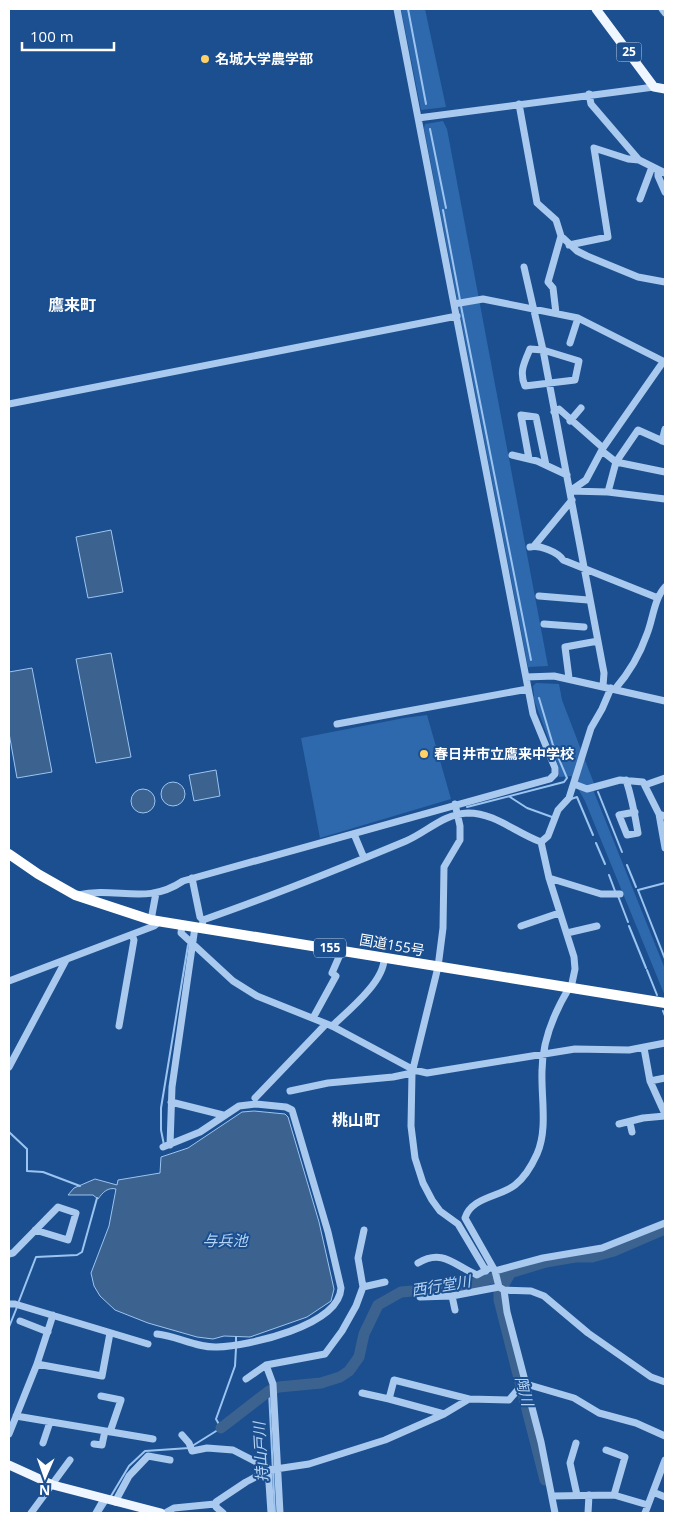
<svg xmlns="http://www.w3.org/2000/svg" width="674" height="1522" font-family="'Open Sans','Noto Sans JP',sans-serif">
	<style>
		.green { fill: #2e69ad }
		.water { fill: #3c6290; stroke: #9cc4f0 }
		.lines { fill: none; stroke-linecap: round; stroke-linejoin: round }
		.stream { stroke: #9cc4f0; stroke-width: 2 }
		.river { stroke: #3c6290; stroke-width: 11 }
		.minor { stroke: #a9c9ee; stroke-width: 7 }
		.major { stroke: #f0f6ff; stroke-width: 9 }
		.highway { stroke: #fff; stroke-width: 10 }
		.poi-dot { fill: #ffd166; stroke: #1b4f8f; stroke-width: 2 }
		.labels { text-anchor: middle; stroke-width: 4; stroke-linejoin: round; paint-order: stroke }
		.shield { fill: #1b4f8f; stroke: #bbcadd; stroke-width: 1 }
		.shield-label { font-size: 12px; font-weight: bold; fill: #fff }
		.poi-label { font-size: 14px; font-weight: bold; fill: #fff; stroke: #1b4f8f; text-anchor: start }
		.street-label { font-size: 14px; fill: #fff; stroke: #1b4f8f }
		.water-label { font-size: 15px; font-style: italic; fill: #b5d3f5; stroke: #1b4f8f }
		.quarter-label { font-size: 16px; font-weight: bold; fill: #fff; stroke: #1b4f8f }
	</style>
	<rect width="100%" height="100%" fill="#1b4f8f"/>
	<!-- green -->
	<path class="green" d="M401,9H425L446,107L421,110Z
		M443,121L447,129L548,666L528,667L424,128L425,124Z
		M536,683L559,684L562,700L595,786L594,792L665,969V996L585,801L571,776L559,777V768L533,697L534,696L533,686Z
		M427,715L451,799L320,838L301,738L404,718Z"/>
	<!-- water -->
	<path class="water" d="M111,530L123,592L88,598L76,537Z
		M111,653L131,757L96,763L76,659Z
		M32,668L52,772L17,778L9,733V672Z
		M216,770L220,796L194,801L189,775Z
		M161 794a12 12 0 1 1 24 0a12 12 0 1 1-24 0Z
		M131 801a12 12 0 1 1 24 0a12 12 0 1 1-24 0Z
		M254,1111L285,1114L288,1117L319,1222L334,1289L331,1301L307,1317L250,1337L224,1336L213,1339L197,1337L148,1323L115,1310L100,1296L94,1286L91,1273L109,1226L116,1189C108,1187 103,1192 98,1199L93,1195H68L74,1188L95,1179L117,1185L118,1180L160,1173L161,1157L188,1148L242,1112Z"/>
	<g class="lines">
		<!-- stream -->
		<path class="stream" d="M408,9L426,104
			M430,129L446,208
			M443,210L460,300
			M461,306L531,660
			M598,792L622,852
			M510,797L527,808L552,817
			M571,799L577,797L593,835
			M467,807L564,782L567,778L553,745L539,698
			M596,843L605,864
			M627,865L636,887
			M609,875L615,891
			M638,890L665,959
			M638,890L665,883
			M618,896L628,922
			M629,926L646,968
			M647,970L657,995
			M663,1011L665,1016
			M9,1132L27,1149V1171L43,1172L80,1186
			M164,1145L161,1130V1108L188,945
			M19,1301L36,1257L77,1255L82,1252L97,1198
			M9,1327L17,1307
			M236,1343V1337
			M269,1391L275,1513
			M111,1496L129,1466L145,1451L189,1448L221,1428L216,1419L235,1366L236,1348
			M100,1513L107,1502"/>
		<!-- river -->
		<path class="river" d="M511,1272L499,1293V1300L545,1480
			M221,1428L269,1391L279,1387L321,1383L340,1377L349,1371L359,1357L364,1334L378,1305L401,1292L448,1288L476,1283L546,1262L575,1257H592L614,1251L665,1229"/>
		<!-- minor -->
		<path class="minor" d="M662,9L665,13
			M589,94L591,104L639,160L665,173
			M519,104L537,203L556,220L561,236L577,251L587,256L638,277L665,282
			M418,118L654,87
			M658,170V176L665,192
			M640,199L652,167
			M569,245L608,237L594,148L628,159L639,160
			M524,267L543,350L604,673L603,686
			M454,304L483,299L578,318L665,362
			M556,313L553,288L548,282L561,236
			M570,343L578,318
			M530,349L543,350L579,361L575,380L525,386C519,372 524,363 530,349Z
			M9,404L457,316
			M554,412L559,409L603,448
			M570,421L581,408
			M662,441L665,429
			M602,451L616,462L638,430L665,442
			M512,455L537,461L567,475
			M529,459L521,415L536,417L546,465
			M570,491L586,480L603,448L663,362
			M570,491L608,492L665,499
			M608,492L616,462L665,472
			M534,546L572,500
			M530,547C540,545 558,552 563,560L658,598
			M539,596L588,600
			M544,624L584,627
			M526,677L554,676L665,701
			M569,678L565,647L598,641
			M615,689C629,673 640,654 647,634C653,619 654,599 665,587
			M337,724L528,689
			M626,780C632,798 635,815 638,833L627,835L619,815L635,812
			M574,784L587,789L620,780L643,782L659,814L665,816
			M645,785L665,778
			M455,804L460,826V840L444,867L443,928L438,967L412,1073L411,1126L415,1158L423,1183L432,1200L440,1211L458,1224L486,1271
			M659,814L665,848
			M354,834L364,858
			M192,878L200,917L203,920
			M549,878L601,894H620
			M78,895C117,886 146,906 183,881L550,779L555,774V768L533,714L397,9
			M151,920L156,893
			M182,925L181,933L233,981L257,996L332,1026L414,1070L427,1073L575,1049L629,1050L665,1043
			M521,926L559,913
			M202,928L203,920C272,896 339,869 406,841C427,832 443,814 468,813C495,813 516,833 541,842
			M567,933L597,926
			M9,981L154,926L160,921
			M571,988L575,969L574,957L549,878L541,842L548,836L558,810L569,798L591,728L602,709L611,688
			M313,1018L336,976L332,973L342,950
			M119,1026L134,940L132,935
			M332,1026C348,1011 385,981 384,958
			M644,1048L650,1081L665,1114
			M9,1067L66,960
			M650,1081L665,1078
			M290,1091L328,1083L393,1077L412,1073
			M255,1098L326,1024
			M171,1102L223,1115
			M630,1123L632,1132
			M619,1124L643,1118L665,1116
			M170,1145L172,1087L195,927
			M9,1254L13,1253L58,1207L76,1213L68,1240L35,1230
			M418,1263C443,1248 455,1266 477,1275L490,1268
			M495,1271L543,1258L602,1248L665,1223
			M363,1287L385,1282
			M499,1287L495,1271L465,1218C471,1197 500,1197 515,1185C524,1178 532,1165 537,1154C548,1129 541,1098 542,1071C542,1041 554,1013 569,988
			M504,1290L507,1312L541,1442L555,1513
			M452,1296L455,1310
			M420,1297L452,1296L499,1287L504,1290L531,1291L544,1296L588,1333L651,1377L665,1382
			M9,1304H15L148,1344
			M20,1321L48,1332
			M157,1334C177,1336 197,1348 217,1347C248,1346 339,1326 341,1288L328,1232L292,1110L286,1107L256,1104L239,1106L200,1132L163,1147
			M37,1364L102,1376L110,1333
			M266,1365L273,1384L280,1513
			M246,1379L266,1365L325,1354L342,1331L356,1306L363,1287L358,1258L364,1230
			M362,1393L389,1399
			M101,1396L121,1400L110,1432
			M444,1414L389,1399L394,1380L469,1399
			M16,1416L153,1439
			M9,1434L37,1364L53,1315
			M182,1435L189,1443L192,1451L207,1448L233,1450L268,1468L271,1513
			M43,1443L50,1422
			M576,1443L570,1463L577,1495
			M94,1444L102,1445L105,1431
			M606,1450L625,1457L614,1495
			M653,1492L665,1497
			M552,1496L614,1495L648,1505
			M115,1502L129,1476L148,1456L170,1460
			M31,1513L70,1460
			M96,1513L104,1499
			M165,1513L174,1508L215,1504
			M223,1513L216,1507V1502L246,1482L269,1470L309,1464L385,1440L444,1414L469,1399L509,1400L521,1386L526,1384L574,1398L599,1413L636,1423L665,1436
			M588,1513L589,1495
			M645,1513L665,1460"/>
		<!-- major -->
		<path class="major" d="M596,9L654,87L665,89
			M9,1465L53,1485L161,1513"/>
		<!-- highway -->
		<path class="highway" d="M9,854L38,874L75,895L151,920L665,1003"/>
	</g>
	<!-- markers -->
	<g class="poi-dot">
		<circle cx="205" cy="59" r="5"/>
		<circle cx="424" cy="754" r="5"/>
	</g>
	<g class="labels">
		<!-- shield labels -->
		<g class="shield">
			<rect x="616.5" y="42.5" width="25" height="19" rx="4"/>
			<rect x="314" y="938.5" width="32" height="19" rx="4"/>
		</g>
		<g class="shield-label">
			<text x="629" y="56">25</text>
			<text x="330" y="952">155</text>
		</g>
		<!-- poi labels -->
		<g class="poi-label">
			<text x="215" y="64">名城大学農学部</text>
			<text x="434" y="759">春日井市立鷹来中学校</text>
		</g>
		<!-- street labels -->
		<g class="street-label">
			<text transform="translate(392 945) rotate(10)" y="5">国道155号</text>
		</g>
		<!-- water labels -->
		<g class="water-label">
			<text x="225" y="1246">与兵池</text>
			<text transform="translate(441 1286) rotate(-9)" y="5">西行堂川</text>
			<text transform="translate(524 1391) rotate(76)" y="5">陶川</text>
			<text transform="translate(261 1452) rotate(-93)" y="5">持山戸川</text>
		</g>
		<!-- quarter labels -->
		<g class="quarter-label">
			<text x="72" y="311">鷹来町</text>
			<text x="356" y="1126">桃山町</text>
		</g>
	</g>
	<!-- border -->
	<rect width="674" height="1522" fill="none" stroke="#ffffff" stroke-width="20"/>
	<!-- north arrow -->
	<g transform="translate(45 1477) rotate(182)" stroke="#1b4f8f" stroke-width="4" paint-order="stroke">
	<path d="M0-4L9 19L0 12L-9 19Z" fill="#ffffff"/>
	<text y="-8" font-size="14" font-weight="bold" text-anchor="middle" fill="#ffffff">N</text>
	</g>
	<!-- scale -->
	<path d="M22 42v8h92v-8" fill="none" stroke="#ffffff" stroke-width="2.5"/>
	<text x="30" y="42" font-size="15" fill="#ffffff" stroke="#1b4f8f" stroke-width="4" paint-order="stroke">100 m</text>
</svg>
